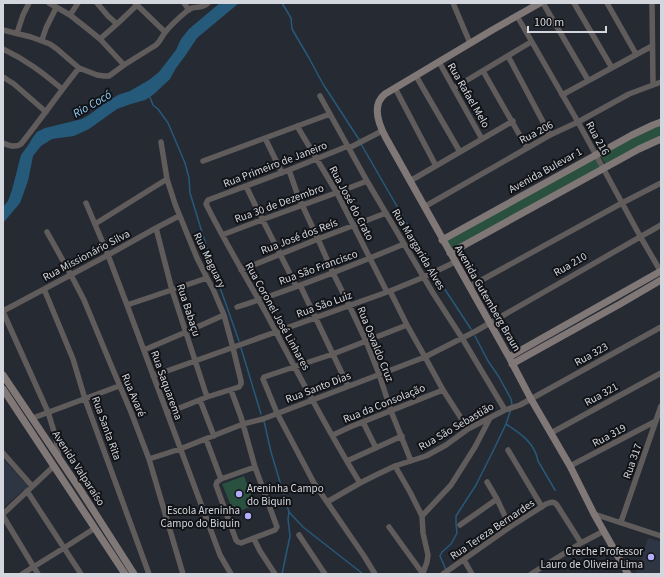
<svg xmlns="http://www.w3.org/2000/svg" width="664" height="577" font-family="'Source Sans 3',sans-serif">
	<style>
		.built { fill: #2e3543 }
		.green { fill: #2a5040 }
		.water { fill: #265a7b }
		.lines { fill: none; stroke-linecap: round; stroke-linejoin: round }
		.stream { stroke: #265a7b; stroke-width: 1.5 }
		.street { stroke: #615c5c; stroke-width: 5.5 }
		.secondary { stroke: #807777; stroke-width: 7 }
		.poi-dot { fill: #b2adf9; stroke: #111317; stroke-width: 1.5 }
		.labels { text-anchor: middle; stroke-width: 4; stroke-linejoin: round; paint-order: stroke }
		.street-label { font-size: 11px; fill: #d3d6dc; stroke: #111317 }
		.poi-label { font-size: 11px; fill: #d3d6dc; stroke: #111317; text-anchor: end }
		.water-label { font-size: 12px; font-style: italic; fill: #91cdf7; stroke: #111317 }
	</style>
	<rect width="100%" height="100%" fill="#262a33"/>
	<!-- built -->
	<path class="built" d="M3,459L28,486L3,508Z
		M648,538L661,542V574H637L636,573Z"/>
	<!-- green -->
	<path class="green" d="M661,125V136L606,165L600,155L609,150Z
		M595,158L600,168L452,250L447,240Z
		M244,476L255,505L234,513L222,484Z"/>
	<!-- water -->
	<path class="water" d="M220,3H239L197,38L185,56L176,68L170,79L154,94L145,100L131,104L117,109L89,129L74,136L52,139L41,146L33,156L28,181L20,203L3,223V207L8,201L12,190L21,155L29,144L33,137L37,132L45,128L82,119L89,115L108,101L118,95L130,91L149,80L159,72L176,50L181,39L189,29Z"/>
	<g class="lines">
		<!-- stream -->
		<path class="stream" d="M282,3L291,18L292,29L309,58L323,84L360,141
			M149,95L153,105L158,109L168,123L185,163L189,178L190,193L212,265L239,341
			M361,144L421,248L430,268
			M436,276L471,329
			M475,336L488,361L499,377L511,399L512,405
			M241,348L261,414
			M264,421L271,452L289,512L288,519L290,536L282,574
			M506,424C520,433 535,443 538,461L555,490
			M289,512L303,527L363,574
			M446,570L440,556L442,552L451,544L457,533L456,524V516L476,485L495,447L506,424L511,409"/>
		<!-- street -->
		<path class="street" d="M49,3L70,15L89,30L100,39L124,65
			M97,3L108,16L117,24
			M135,3L165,32
			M184,3L189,10
			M453,3L470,43
			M543,3L588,80
			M574,3L612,68
			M607,3L636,54
			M652,3L653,84
			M70,15L78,3
			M517,16L578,122L640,236L661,272
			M3,30L31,37L50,44L57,49L79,68L97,75L104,76H109L124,65L156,45C161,41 162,35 167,30C173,23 181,16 188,10C194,5 201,10 208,3
			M17,33L23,15L29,3
			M100,39L117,24L137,5
			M42,40L46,28L56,8
			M3,49C26,60 42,72 62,89
			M508,56L550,135
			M439,62L482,139
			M483,71L527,148
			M416,76L460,152
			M3,77L14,84L46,112
			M395,88L436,166
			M454,88L531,42
			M562,95L652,46
			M320,96L367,181L433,293L462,338L505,410
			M297,126L337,193L387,292
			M265,138L282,173
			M161,142L167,179L175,204L197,258L207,278L213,289L224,315L233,348L241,381V384L239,387L207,397L167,413
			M3,143C9,146 15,148 21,144C41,119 59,93 79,68
			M348,146L289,170L208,200L206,204C225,242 246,277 266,313C296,370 326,428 360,483
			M349,148L382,131
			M203,161L330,114
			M289,170L298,196L318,239L333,273L349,305L366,341L379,374L391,411L411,461
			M410,181L513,121
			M246,186C262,220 280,253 296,286
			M86,203L108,255L127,305L220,555L231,574
			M424,207L550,135L578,122L629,94L661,82
			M95,224L167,179
			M156,228L172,290L207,397
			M47,232L71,275L84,300L111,365L131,412L149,459L183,574
			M222,235C270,216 319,200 367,181
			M241,270L318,239L386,213
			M300,285L348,386
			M469,287L622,203L661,183
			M44,289L73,359L85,399L149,574
			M390,291L407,325L425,357L443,390L468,429
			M127,305L207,278
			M237,307C294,289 349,267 404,244
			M3,311L108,255L156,228L179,216
			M3,312L48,412L56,438L59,457
			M144,350L186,332L224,315
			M153,376L390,291L424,277L455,262
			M231,390L241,417L255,467L277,527L275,530L241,543L238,542L236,540L216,485L217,482L221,479L255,467
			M200,400L214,436
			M33,418L119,386
			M363,422L376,448
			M551,433L661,373
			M333,435L350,427L443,390
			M206,439L221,479
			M508,450L542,507
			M3,453L32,486
			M149,459L180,449L243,424L263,419L425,357L476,331L661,225
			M347,461L402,436
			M395,466L410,492L422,516
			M570,466L656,421
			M487,482L497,499L510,527
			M27,491L81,574
			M327,502L360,483L376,475L395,466L426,456L446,445L468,429L505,410L520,405L661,327
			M3,514L54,466
			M594,514L661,536
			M3,516L38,574
			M621,522L661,406
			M460,525L497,499
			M389,527L423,574
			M299,535L325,574
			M254,539L260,551L275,574
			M464,560L472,574
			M423,573L427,562L428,555L423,533L422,516L451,485L475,447L490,418
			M22,574L64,548L95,528
			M375,574L364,556L314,483L277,413L263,379L264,377L333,354L407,325
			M443,574L510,527L546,504C551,502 554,501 557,505L581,543
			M531,574L581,543L604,531"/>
		<!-- secondary -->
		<path class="secondary" d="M540,3L494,29L385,94C371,105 379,125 386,138L509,357L531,399L570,466L594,514L628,574
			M442,240L632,135L653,125L661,122
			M450,253L639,149L661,139
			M509,357L661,271
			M512,364L620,304L661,280
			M3,375L81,491L134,574
			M3,389L125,574"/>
	</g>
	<!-- markers -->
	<g class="poi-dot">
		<circle cx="239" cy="494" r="4"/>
		<circle cx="248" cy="516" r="4"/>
		<circle cx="651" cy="557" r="4"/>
	</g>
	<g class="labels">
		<!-- street labels -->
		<g class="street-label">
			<text transform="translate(469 95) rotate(60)" y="4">Rua Rafael Melo</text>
			<text transform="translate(536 132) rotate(-28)" y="4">Rua 206</text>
			<text transform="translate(598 138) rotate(61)" y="4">Rua 216</text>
			<text transform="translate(275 164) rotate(-21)" y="4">Rua Primeiro de Janeiro</text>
			<text transform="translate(545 170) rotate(-29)" y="4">Avenida Bulevar 1</text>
			<text transform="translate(279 203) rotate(-20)" y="4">Rua 30 de Dezembro</text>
			<text transform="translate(352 203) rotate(62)" y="4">Rua José do Crato</text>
			<text transform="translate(299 236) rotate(-21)" y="4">Rua José dos Reís</text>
			<text transform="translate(419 249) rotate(59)" y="4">Rua Margarida Alves</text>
			<text transform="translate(86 255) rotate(-28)" y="4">Rua Missionário Silva</text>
			<text transform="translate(210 260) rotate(64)" y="4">Rua Maguary</text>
			<text transform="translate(570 264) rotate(-30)" y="4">Rua 210</text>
			<text transform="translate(318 267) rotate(-20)" y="4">Rua São Francisco</text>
			<text transform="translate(488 298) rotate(60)" y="4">Avenida Gutemberg Braun</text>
			<text transform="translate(324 304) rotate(-20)" y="4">Rua São Luiz</text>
			<text transform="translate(189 310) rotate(72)" y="4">Rua Babaçu</text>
			<text transform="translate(278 316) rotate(61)" y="4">Rua Coronel José Linhares</text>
			<text transform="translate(376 344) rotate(68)" y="4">Rua Osvaldo Cruz</text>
			<text transform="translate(591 354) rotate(-29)" y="4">Rua 323</text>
			<text transform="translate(167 385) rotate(70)" y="4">Rua Saquarema</text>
			<text transform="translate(318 387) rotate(-21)" y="4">Rua Santo Dias</text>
			<text transform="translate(601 394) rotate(-29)" y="4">Rua 321</text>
			<text transform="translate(134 395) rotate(67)" y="4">Rua Avaré</text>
			<text transform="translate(384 403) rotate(-22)" y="4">Rua da Consolação</text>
			<text transform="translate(456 426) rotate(-30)" y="4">Rua São Sebastião</text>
			<text transform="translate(107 428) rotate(70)" y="4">Rua Santa Rita</text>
			<text transform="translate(609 435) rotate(-28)" y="4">Rua 319</text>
			<text transform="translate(632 461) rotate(-71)" y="4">Rua 317</text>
			<text transform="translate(79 468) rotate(57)" y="4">Avenida Valparaíso</text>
			<text transform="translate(492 529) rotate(-34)" y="4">Rua Tereza Bernardes</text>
		</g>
		<!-- poi labels -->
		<g class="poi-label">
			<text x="247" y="492" text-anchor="start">Areninha Campo<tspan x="247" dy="13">do Biquin</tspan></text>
			<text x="240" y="514">Escola Areninha<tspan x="240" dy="13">Campo do Biquin</tspan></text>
			<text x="643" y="555">Creche Professor<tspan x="643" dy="13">Lauro de Oliveira Lima</tspan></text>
		</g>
		<!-- water labels -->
		<g class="water-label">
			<text transform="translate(92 104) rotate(-30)" y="4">Rio Cocó</text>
		</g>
	</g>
	<!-- border -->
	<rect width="664" height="577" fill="none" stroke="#d3d6dc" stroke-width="8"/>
	<!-- scale -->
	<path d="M528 26v6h78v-6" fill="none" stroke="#d3d6dc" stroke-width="2"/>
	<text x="534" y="26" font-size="12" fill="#d3d6dc" stroke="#111317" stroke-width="3" paint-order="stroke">100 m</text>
</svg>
